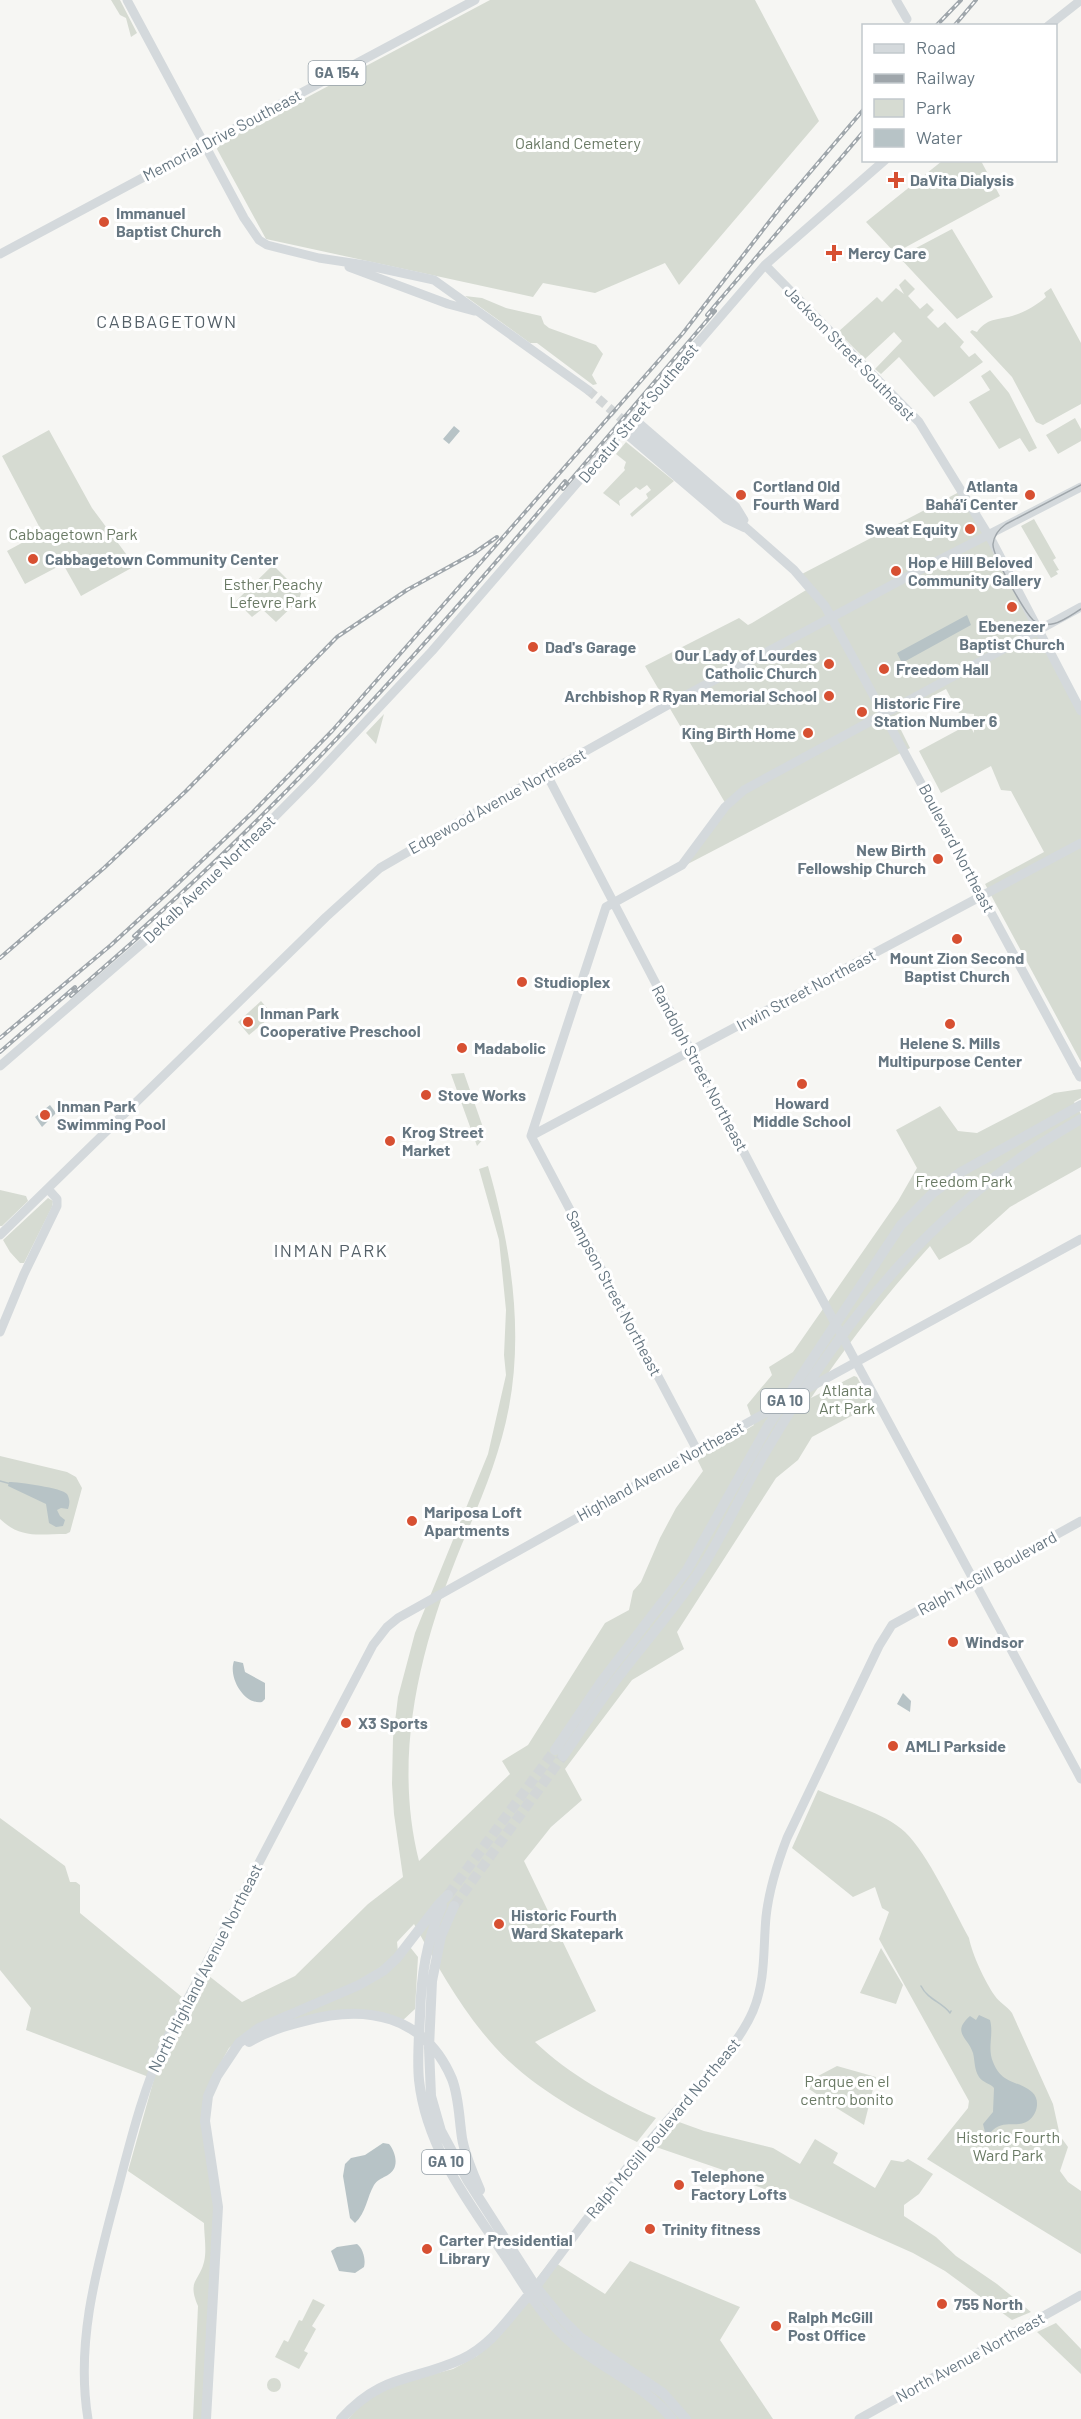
<svg xmlns="http://www.w3.org/2000/svg" width="1081" height="2419" font-family="Barlow,sans-serif">
	<style>
		.green { fill: #d6dbd2 }
		.water { fill: #b7c3c6 }
		.lines { fill: none; stroke-linecap: round; stroke-linejoin: round }
		.stream { stroke: #b7c3c6; stroke-width: 1.5 }
		.secondary-tunnel { stroke: #d2d6d7; stroke-width: 9; stroke-dasharray: 9 4.5; stroke-linecap: butt }
		.highway-tunnel { stroke: #d2d6d7; stroke-width: 10; stroke-dasharray: 10 5; stroke-linecap: butt }
		.secondary { stroke: #d4d9dc; stroke-width: 9 }
		.primary { stroke: #d4d9dc; stroke-width: 9 }
		.highway { stroke: #d4d9dc; stroke-width: 10 }
		.tram { stroke: #9fa6ab; stroke-width: 1.5 }
		.rail-casing { stroke: #9fa6ab; stroke-width: 4 }
		.rail { stroke: #fff; stroke-width: 1.5; stroke-dasharray: 4.5; stroke-linecap: butt }
		.poi-dot { fill: #d75032; stroke: #fff; stroke-width: 2 }
		.labels { text-anchor: middle; stroke-width: 6; stroke-linejoin: round; paint-order: stroke }
		.shield { fill: #fff; stroke: #95a0a8; stroke-width: 1.5 }
		.shield-label { font-size: 15px; font-weight: bold; fill: #677782 }
		.street-label { font-size: 16px; fill: #677782; stroke: #fff }
		.park-label { font-size: 16px; fill: #6a7a65; stroke: #fff }
		.poi-label { font-size: 16px; font-weight: bold; fill: #677782; stroke: #fff; text-anchor: start }
		.neighbourhood-label { font-size: 18px; letter-spacing: 1.5px; fill: #546068; stroke: #fff }
	</style>
	<rect width="100%" height="100%" fill="#f6f6f3"/>
	<!-- green -->
	<path class="green" d="M111,0H120L137,33L131,37L126,18L120,15Z
		M490,0H755L819,121L679,285L665,263L595,293L543,283L533,297L266,239L217,149L219,144Z
		M942,161H981L1000,196L895,253L866,222Z
		M952,229L993,297L957,319L899,257Z
		M905,279L915,289L908,296L920,309L927,303L934,310L927,317L938,328L945,322L964,342L960,347L969,357L975,353L983,362L934,397L899,357L881,374L875,369L902,341L894,332L865,359L838,332L877,297L882,302L896,288L904,294L899,285Z
		M1051,288L1081,343V404L1043,425L1036,422L1012,377L970,332L972,330L977,332C987,318 997,320 1012,316C1023,313 1037,305 1046,297L1044,293Z
		M465,296L482,298L506,308L541,316L544,324L549,328L596,345L603,354L592,375L597,384L593,385L537,343H530Z
		M990,370L1009,393L1037,448L1029,452L1020,438L999,449L969,402L990,390L981,376Z
		M1075,418L1081,429V441L1058,454L1046,435Z
		M49,430L92,508L135,566L81,596L63,564L25,584L7,551L42,532L2,456Z
		M626,442L674,481L632,517L630,514L648,498L646,494L651,490L647,485L640,490L636,487L619,501L620,506L603,493L625,470L624,468L626,462L616,454Z
		M963,490L1081,714V1062L985,884L1044,852L1011,791L1001,790L991,766L941,793L919,751L969,724L974,733V714L959,713L946,689L894,716L910,748L684,866L727,806L645,666L739,618L748,625L752,623L811,587L800,575Z
		M1034,519L1056,558L1053,560L1059,570L1056,571L1058,574L1051,578L1021,526Z
		M273,565L301,593L299,600L276,622L262,609L252,617L236,601Z
		M384,714L376,744L366,733Z
		M261,1001L273,1015L249,1035L238,1022Z
		M464,1073L486,1136L477,1146L451,1074Z
		M1081,1089V1098L1074,1102L1081,1114V1167L1010,1207L970,1243L939,1260L930,1246C886,1295 848,1343 811,1398L854,1376L857,1377L872,1405L812,1437L798,1460L776,1478L677,1632L684,1649L632,1680L565,1769L582,1800L551,1827L524,1861L596,2011L535,2042C570,2075 613,2099 656,2118L637,2142C588,2118 532,2088 495,2047C462,2011 438,1967 414,1924L397,1942L398,1952L369,1977L252,2030L229,2048L208,2086L215,2224L205,2419H193L198,2306C187,2280 199,2282 204,2262C207,2250 204,2235 204,2223L128,2171L154,2079L26,2030L31,2008L0,1970V1818L65,1866L70,1882H76L80,1885V1913L188,2002L204,1972L242,2002L295,1976L368,1904L403,1877L394,1814L392,1784L393,1738L398,1697L415,1633L488,1454L506,1375L504,1355L506,1310L499,1240L479,1169L488,1166C510,1243 524,1327 509,1407C500,1455 481,1500 462,1544C421,1644 392,1754 419,1861L510,1774L502,1761L528,1745L605,1623L629,1610L633,1591L641,1582L660,1538L676,1508L703,1471L697,1459L754,1425L747,1405L772,1375L769,1367L793,1352L898,1201L917,1168L896,1130L940,1106L958,1131L977,1133L1054,1093Z
		M0,1190L26,1196L28,1201L2,1226H0Z
		M48,1198L53,1201L52,1207L24,1263H20L10,1252L3,1240Z
		M0,1456L67,1472L76,1477L82,1488L70,1532L66,1534C38,1534 21,1539 0,1519Z
		M818,1790C844,1802 885,1813 905,1832C928,1854 953,1909 969,1938C972,1954 985,1982 995,1996C999,2002 1007,2006 1012,2013L1053,2104L1060,2136L1068,2147L1060,2171L1068,2182L1081,2191V2254L927,2159L968,2108L969,2101L879,1939L889,1912L882,1908L875,1887L853,1897L792,1848Z
		M410,1947L418,1957L415,2009L401,2022L379,2014L262,2028L367,1984Z
		M881,1948L903,1985L896,2004L860,1993Z
		M837,2066L876,2077L864,2125L817,2096L818,2095L809,2089L818,2076Z
		M679,2122L704,2131L773,2148L800,2164L815,2139L838,2153L833,2163L875,2188L891,2160L903,2162L908,2159L933,2174L919,2194L904,2205V2216L936,2237L956,2256L997,2284L1031,2312L1012,2320L945,2271L913,2253L787,2197L739,2180L726,2171L656,2147Z
		M551,2260L605,2294L630,2261L740,2307L720,2340L773,2419H348L368,2397L395,2384L453,2369L477,2356Z
		M313,2299L325,2305L312,2326L316,2329L304,2351L308,2353L299,2369L275,2357L284,2340L288,2342L299,2320L302,2321Z
		M1056,2323L1081,2349V2374L1037,2332Z
		M267 2385a7 7 0 1 1 14 0a7 7 0 1 1-14 0Z"/>
	<!-- water -->
	<path class="water" d="M454,426L460,431L449,444L443,439Z
		M967,615L971,625L902,663L897,653Z
		M50,1105L56,1113L42,1127L35,1117Z
		M9,1482C18,1482 63,1488 67,1494C70,1499 70,1504 68,1509L61,1508L57,1510L60,1516L65,1520L63,1526L56,1527L49,1523L46,1504L8,1486Z
		M234,1661L243,1663L245,1672L265,1683V1699L262,1702C244,1705 228,1677 234,1661Z
		M903,1693L911,1701L910,1712L897,1704Z
		M979,2015L990,2020C994,2034 987,2048 993,2062C1002,2085 1018,2080 1032,2092C1041,2100 1037,2115 1028,2121C1016,2129 1003,2118 990,2133L985,2132L983,2124L993,2112L994,2088C990,2083 983,2083 979,2077C974,2069 975,2061 973,2053C968,2037 951,2033 970,2016L976,2020Z
		M383,2143L389,2144C394,2150 397,2159 395,2166C392,2177 380,2176 374,2185C367,2197 366,2213 355,2223L350,2218L343,2176L345,2164L351,2158L365,2155Z
		M357,2244C363,2248 366,2260 364,2267L355,2273L339,2271L331,2251L337,2247Z"/>
	<g class="lines">
		<!-- stream -->
		<path class="stream" d="M0,1481L11,1484
			M921,1986C928,2000 942,2002 950,2013L951,2011"/>
		<!-- secondary-tunnel -->
		<path class="secondary-tunnel" d="M588,390L636,431"/>
		<!-- highway-tunnel -->
		<path class="highway-tunnel" d="M448,1895L555,1750
			M454,1906L563,1756"/>
		<!-- secondary -->
		<path class="secondary" d="M127,0L244,218L259,240L267,245L319,258L365,265L434,280L588,390
			M896,0L907,19
			M1048,26L1081,0
			M765,265L919,422L992,541L1081,711
			M349,267L448,304L474,311
			M634,419L736,507L744,520
			M623,431L726,519L745,528
			M636,431L794,570L825,606L1080,1077
			M546,773L774,1210L1081,1779
			M0,1066L153,934L224,868L313,778L432,651L765,265L885,160
			M531,1136L606,907L682,865L725,807L744,790L1081,607
			M531,1136L1081,843
			M531,1136L697,1450
			M0,1235L326,917L380,868L468,817L666,706L916,572L1081,487
			M0,1332L24,1274L57,1206V1199L48,1189
			M805,1390L1081,1239
			M536,2287C574,2236 612,2184 654,2136C684,2100 735,2053 753,2011C766,1980 763,1949 766,1917C769,1889 777,1864 787,1838L879,1646L892,1625L1081,1521
			M88,2419C75,2340 98,2264 118,2188C131,2139 143,2090 164,2044L373,1645L387,1627L398,1618L783,1403
			M859,2419L1081,2295"/>
		<!-- primary -->
		<path class="primary" d="M0,254L475,0"/>
		<!-- highway -->
		<path class="highway" d="M1077,1071L1081,1074
			M555,1750L601,1682L687,1570L768,1426L901,1225L933,1193L961,1172L1081,1105
			M563,1756C583,1728 601,1698 623,1671C650,1636 679,1603 703,1566C726,1529 744,1488 766,1451C848,1312 940,1200 1081,1119
			M442,1906C426,1942 421,1977 420,2016C419,2037 417,2059 419,2080C426,2146 467,2200 503,2253C523,2282 539,2313 565,2337C598,2368 644,2383 672,2419
			M454,1906L441,1936L432,1981L429,2048L431,2096L441,2131L468,2181L536,2287L563,2320L581,2338L663,2393L686,2419
			M249,2042C267,2031 285,2026 305,2021C366,2004 425,2015 452,2079C459,2097 459,2118 462,2138C465,2156 473,2173 480,2190
			M206,2419L218,2207L205,2121L208,2096L217,2076L239,2043L259,2028L359,1985L383,1971L397,1958L438,1905L448,1895
			M341,2419C383,2373 412,2382 462,2359C494,2344 511,2314 534,2289"/>
		<!-- tram -->
		<path class="tram" d="M1081,485L1006,524C999,529 994,535 993,544C992,555 1024,611 1033,620C1050,632 1066,618 1081,609"/>
		<defs>
			<path id="rail" d="M936,26L961,0
				M954,26L976,0
				M707,315L864,131
				M563,489L715,311
				M134,936C291,797 430,641 565,481
				M0,958L104,868L186,791L337,637L407,590L474,553L497,537
				M71,996L143,933
				M0,1038L111,945L173,888L253,812L332,731L683,333L783,204L864,109
				M0,1052L75,987"/>
		</defs>
		<!-- rail casing -->
		<use href="#rail" class="rail-casing"/>
		<!-- rail -->
		<use href="#rail" class="rail"/>
	</g>
	<!-- markers -->
	<g class="poi-dot">
		<path d="M893 171h6v6h6v6h-6v6h-6v-6h-6v-6h6z"/>
		<circle cx="104" cy="222" r="6"/>
		<path d="M831 244h6v6h6v6h-6v6h-6v-6h-6v-6h6z"/>
		<circle cx="741" cy="495" r="6"/>
		<circle cx="1030" cy="495" r="6"/>
		<circle cx="970" cy="529" r="6"/>
		<circle cx="33" cy="559" r="6"/>
		<circle cx="896" cy="571" r="6"/>
		<circle cx="1012" cy="607" r="6"/>
		<circle cx="533" cy="647" r="6"/>
		<circle cx="829" cy="664" r="6"/>
		<circle cx="884" cy="669" r="6"/>
		<circle cx="829" cy="696" r="6"/>
		<circle cx="862" cy="712" r="6"/>
		<circle cx="808" cy="733" r="6"/>
		<circle cx="938" cy="859" r="6"/>
		<circle cx="957" cy="939" r="6"/>
		<circle cx="522" cy="982" r="6"/>
		<circle cx="248" cy="1022" r="6"/>
		<circle cx="950" cy="1024" r="6"/>
		<circle cx="462" cy="1048" r="6"/>
		<circle cx="802" cy="1084" r="6"/>
		<circle cx="426" cy="1095" r="6"/>
		<circle cx="45" cy="1115" r="6"/>
		<circle cx="390" cy="1141" r="6"/>
		<circle cx="412" cy="1521" r="6"/>
		<circle cx="953" cy="1642" r="6"/>
		<circle cx="346" cy="1723" r="6"/>
		<circle cx="893" cy="1746" r="6"/>
		<circle cx="499" cy="1924" r="6"/>
		<circle cx="679" cy="2185" r="6"/>
		<circle cx="650" cy="2229" r="6"/>
		<circle cx="427" cy="2249" r="6"/>
		<circle cx="942" cy="2304" r="6"/>
		<circle cx="776" cy="2326" r="6"/>
	</g>
	<g class="labels">
		<!-- shield labels -->
		<g class="shield">
			<rect x="308.5" y="61" width="57" height="24" rx="4.5"/>
			<rect x="761" y="1389" width="48" height="24" rx="4.5"/>
			<rect x="422" y="2150" width="48" height="24" rx="4.5"/>
		</g>
		<g class="shield-label">
			<text x="337" y="78">GA 154</text>
			<text x="785" y="1406">GA 10</text>
			<text x="446" y="2167">GA 10</text>
		</g>
		<!-- street labels -->
		<g class="street-label">
			<text transform="translate(222 135) rotate(-28)" y="6">Memorial Drive Southeast</text>
			<text transform="translate(850 353) rotate(46)" y="6">Jackson Street Southeast</text>
			<text transform="translate(638 413) rotate(-50)" y="6">Decatur Street Southeast</text>
			<text transform="translate(497 801) rotate(-29)" y="6">Edgewood Avenue Northeast</text>
			<text transform="translate(957 848) rotate(62)" y="6">Boulevard Northeast</text>
			<text transform="translate(209 879) rotate(-44)" y="6">DeKalb Avenue Northeast</text>
			<text transform="translate(806 990) rotate(-28)" y="6">Irwin Street Northeast</text>
			<text transform="translate(700 1068) rotate(62)" y="6">Randolph Street Northeast</text>
			<text transform="translate(614 1293) rotate(62)" y="6">Sampson Street Northeast</text>
			<text transform="translate(660 1471) rotate(-29)" y="6">Highland Avenue Northeast</text>
			<text transform="translate(987 1573) rotate(-29)" y="6">Ralph McGill Boulevard</text>
			<text transform="translate(205 1968) rotate(-63)" y="6">North Highland Avenue Northeast</text>
			<text transform="translate(663 2128) rotate(-50)" y="6">Ralph McGill Boulevard Northeast</text>
			<text transform="translate(970 2357) rotate(-29)" y="6">North Avenue Northeast</text>
		</g>
		<!-- park labels -->
		<g class="park-label">
			<text x="578" y="149">Oakland Cemetery</text>
			<text x="73" y="540">Cabbagetown Park</text>
			<text x="273" y="590">Esther Peachy<tspan x="273" dy="18">Lefevre Park</tspan></text>
			<text x="964" y="1187">Freedom Park</text>
			<text x="847" y="1396">Atlanta<tspan x="847" dy="18">Art Park</tspan></text>
			<text x="847" y="2087">Parque en el<tspan x="847" dy="18">centro bonito</tspan></text>
			<text x="1008" y="2143">Historic Fourth<tspan x="1008" dy="18">Ward Park</tspan></text>
		</g>
		<!-- poi labels -->
		<g class="poi-label">
			<text x="910" y="186">DaVita Dialysis</text>
			<text x="116" y="219">Immanuel<tspan x="116" dy="18">Baptist Church</tspan></text>
			<text x="848" y="259">Mercy Care</text>
			<text x="753" y="492">Cortland Old<tspan x="753" dy="18">Fourth Ward</tspan></text>
			<text x="1018" y="492" text-anchor="end">Atlanta<tspan x="1018" dy="18">Bahá'í Center</tspan></text>
			<text x="958" y="535" text-anchor="end">Sweat Equity</text>
			<text x="45" y="565">Cabbagetown Community Center</text>
			<text x="908" y="568">Hop e Hill Beloved<tspan x="908" dy="18">Community Gallery</tspan></text>
			<text x="1012" y="632" text-anchor="middle">Ebenezer<tspan x="1012" dy="18">Baptist Church</tspan></text>
			<text x="545" y="653">Dad's Garage</text>
			<text x="817" y="661" text-anchor="end">Our Lady of Lourdes<tspan x="817" dy="18">Catholic Church</tspan></text>
			<text x="896" y="675">Freedom Hall</text>
			<text x="817" y="702" text-anchor="end">Archbishop R Ryan Memorial School</text>
			<text x="874" y="709">Historic Fire<tspan x="874" dy="18">Station Number 6</tspan></text>
			<text x="796" y="739" text-anchor="end">King Birth Home</text>
			<text x="926" y="856" text-anchor="end">New Birth<tspan x="926" dy="18">Fellowship Church</tspan></text>
			<text x="957" y="964" text-anchor="middle">Mount Zion Second<tspan x="957" dy="18">Baptist Church</tspan></text>
			<text x="534" y="988">Studioplex</text>
			<text x="260" y="1019">Inman Park<tspan x="260" dy="18">Cooperative Preschool</tspan></text>
			<text x="950" y="1049" text-anchor="middle">Helene S. Mills<tspan x="950" dy="18">Multipurpose Center</tspan></text>
			<text x="474" y="1054">Madabolic</text>
			<text x="438" y="1101">Stove Works</text>
			<text x="802" y="1109" text-anchor="middle">Howard<tspan x="802" dy="18">Middle School</tspan></text>
			<text x="57" y="1112">Inman Park<tspan x="57" dy="18">Swimming Pool</tspan></text>
			<text x="402" y="1138">Krog Street<tspan x="402" dy="18">Market</tspan></text>
			<text x="424" y="1518">Mariposa Loft<tspan x="424" dy="18">Apartments</tspan></text>
			<text x="965" y="1648">Windsor</text>
			<text x="358" y="1729">X3 Sports</text>
			<text x="905" y="1752">AMLI Parkside</text>
			<text x="511" y="1921">Historic Fourth<tspan x="511" dy="18">Ward Skatepark</tspan></text>
			<text x="691" y="2182">Telephone<tspan x="691" dy="18">Factory Lofts</tspan></text>
			<text x="662" y="2235">Trinity fitness</text>
			<text x="439" y="2246">Carter Presidential<tspan x="439" dy="18">Library</tspan></text>
			<text x="954" y="2310">755 North</text>
			<text x="788" y="2323">Ralph McGill<tspan x="788" dy="18">Post Office</tspan></text>
		</g>
		<!-- neighbourhood labels -->
		<g class="neighbourhood-label">
			<text x="167" y="328">CABBAGETOWN</text>
			<text x="331" y="1257">INMAN PARK</text>
		</g>
	</g>
	<!-- legend -->
	<rect x="862" y="24" width="195" height="138" fill="#ffffff" stroke="#c2c9cd" stroke-width="1.5"/>
	<rect x="874" y="44" width="30" height="9" fill="#d4d9dc" stroke="#c2c9cd" stroke-width="1.5"/>
	<text x="916" y="54" font-size="18" fill="#677782">Road</text>
	<rect x="874" y="74" width="30" height="9" fill="#9fa6ab" stroke="#c2c9cd" stroke-width="1.5"/>
	<text x="916" y="84" font-size="18" fill="#677782">Railway</text>
	<rect x="874" y="99" width="30" height="18" fill="#d6dbd2" stroke="#c2c9cd" stroke-width="1.5"/>
	<text x="916" y="114" font-size="18" fill="#677782">Park</text>
	<rect x="874" y="129" width="30" height="18" fill="#b7c3c6" stroke="#c2c9cd" stroke-width="1.5"/>
	<text x="916" y="144" font-size="18" fill="#677782">Water</text>
</svg>
